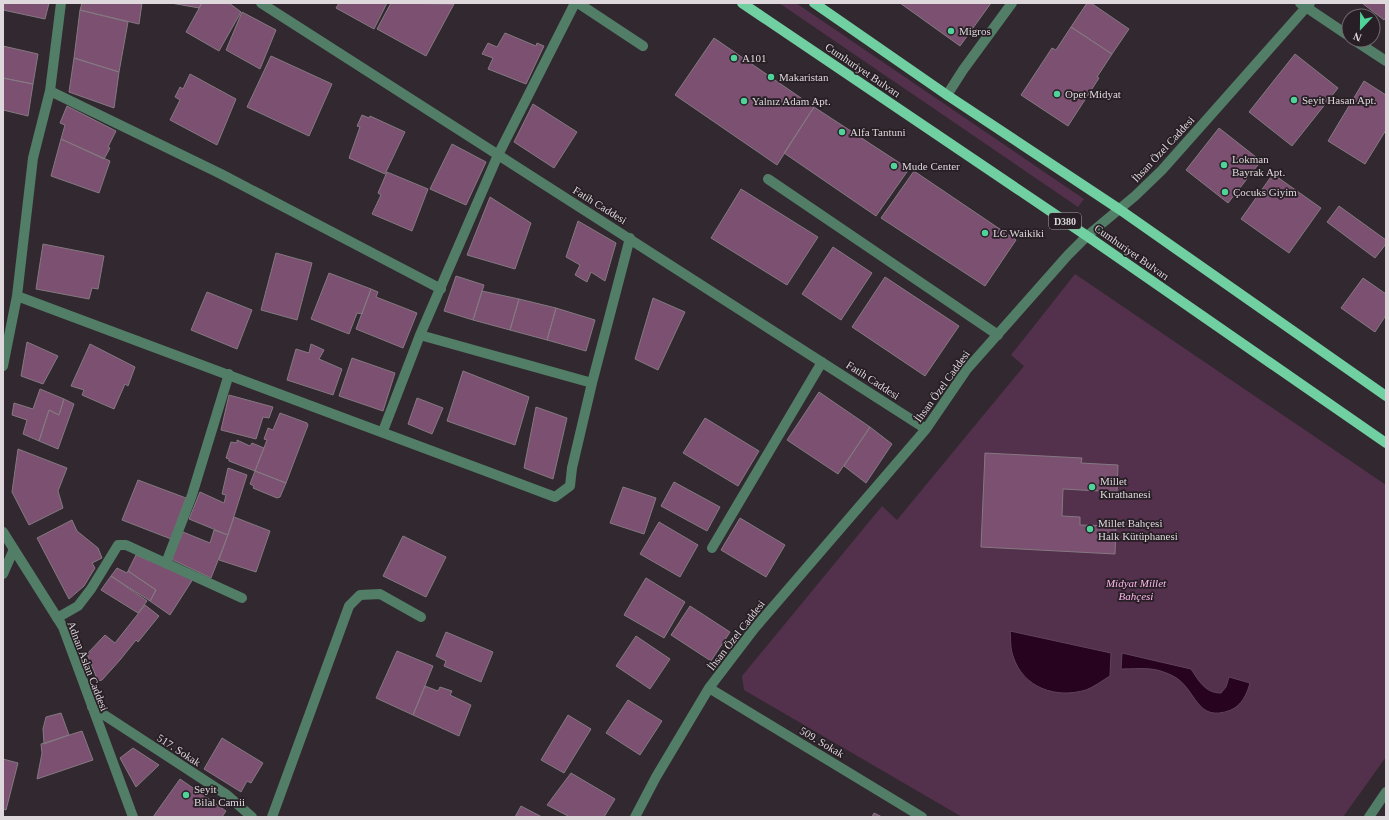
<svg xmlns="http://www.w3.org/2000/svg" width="1389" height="820" font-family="'Times New Roman',serif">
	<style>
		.green { fill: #53304b }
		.water { fill: #270320; stroke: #5e4358 }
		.building { fill: #7c5071; stroke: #847981 }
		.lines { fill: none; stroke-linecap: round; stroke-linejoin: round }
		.minor { stroke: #527e67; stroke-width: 10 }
		.major { stroke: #70d0a1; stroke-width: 10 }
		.poi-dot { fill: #4fd399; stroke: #271f25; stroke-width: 1.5 }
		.labels { text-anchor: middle; stroke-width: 3.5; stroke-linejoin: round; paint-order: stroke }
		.shield { fill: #271f25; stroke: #a7a0a5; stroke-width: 1 }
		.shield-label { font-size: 10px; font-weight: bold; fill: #ded8dc }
		.poi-label { font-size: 11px; fill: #ded8dc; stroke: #271f25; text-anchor: start }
		.street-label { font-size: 11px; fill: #ded8dc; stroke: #271f25 }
		.park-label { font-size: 11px; font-style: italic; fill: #feb7ec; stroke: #271f25 }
	</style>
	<rect width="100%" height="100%" fill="#31292f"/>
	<!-- green -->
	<path class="green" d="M779,3H796L1084,199L1078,207Z
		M1075,274L1386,485V757L1343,817H962L744,690L742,676L882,506L897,520L1024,366L1011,355Z"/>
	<!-- water -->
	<path class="water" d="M1010,631L1111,653L1110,676C1103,680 1094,687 1086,690C1056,699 1023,688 1013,656C1010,648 1011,639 1010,631Z
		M1122,653L1191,669C1199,681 1205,693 1221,693L1226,687L1229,677L1250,683C1247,694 1242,705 1231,710C1195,724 1197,688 1173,676C1153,666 1143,669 1121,669Z"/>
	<!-- building -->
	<path class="building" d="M3,3H49L45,19L3,10Z
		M82,3H142L139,24L80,10Z
		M171,3H202L199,8Z
		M202,3H229L241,12L219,51L186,32Z
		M339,3H387L374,29L336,8Z
		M391,3L454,4L426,56L377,29Z
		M900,3H991L960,46Z
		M1087,3H1091L1129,29L1112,54L1071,27Z
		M1362,3H1386V17L1384,20Z
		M80,10L128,22L119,72L74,58Z
		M242,12L276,30L260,69L226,50Z
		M1071,27L1112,54L1097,77L1099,78L1068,126L1021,95L1052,48L1056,50Z
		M505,33L536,46L537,43L544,46L526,84L488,69L493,58L482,54L488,43L497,47Z
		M714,38L814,107L777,165L675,95Z
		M3,46L38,54L33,84L3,78Z
		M1295,54L1338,88L1292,146L1249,112Z
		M271,56L332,84L309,136L247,107Z
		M74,58L119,72L114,108L69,92Z
		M190,74L236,99L217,145L170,120L180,100L175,97L180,87L183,89Z
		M3,78L33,84L28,116L3,110Z
		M1364,81L1386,95V130L1365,164L1328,141Z
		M533,104L577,132L554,168L514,142Z
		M67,106L116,131L108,147L110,148L104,159L61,139L65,125L60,123Z
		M814,107L909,169L876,216L784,153Z
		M362,115L369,118L370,116L405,132L385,174L349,158L360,127L357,126Z
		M1219,128L1261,161L1228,203L1186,170Z
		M61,139L110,161L99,193L51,176Z
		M452,144L486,162L466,205L430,189Z
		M914,171L1016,240L985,286L881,218Z
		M387,172L428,189L412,231L372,214L381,195L378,193Z
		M1273,174L1321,208L1289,253L1241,219Z
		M741,189L818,237L787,285L711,238Z
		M490,197L531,223L515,269L467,255Z
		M1339,206L1386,240V244L1375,258L1327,222Z
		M578,221L616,243L605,281L591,272L587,282L575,275L580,265L566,257Z
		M43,244L104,256L98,289L92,288L89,299L36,289Z
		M833,247L872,273L841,320L802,294Z
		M276,253L312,263L297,320L261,310Z
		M329,273L371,289L362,314L357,313L349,334L311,319Z
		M456,276L484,285L473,320L444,311Z
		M885,277L959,326L925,376L852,327Z
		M1363,278L1386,294V315L1375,332L1341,308Z
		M371,289L378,292L376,297L417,313L403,348L356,329Z
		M482,291L519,299L510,330L473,320Z
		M207,292L252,310L237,349L191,330Z
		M653,298L685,312L658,370L635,359Z
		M519,299L556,308L547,340L510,330Z
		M556,308L595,320L586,351L547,340Z
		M27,342L58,356L43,384L21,376Z
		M90,344L135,367L128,386L125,384L114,409L82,395L84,390L71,386Z
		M311,344L324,350L319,359L342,369L333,395L287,380L296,349L309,353Z
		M352,358L395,373L383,411L339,396Z
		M463,371L529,397L515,445L447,421Z
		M40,389L64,399L59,415L49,410L39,441L23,434L27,420L12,415L14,403L33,409Z
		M819,392L870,427L838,474L787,440Z
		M229,395L273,407L269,418L263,417L256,439L221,430Z
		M417,398L443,408L432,434L408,424Z
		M64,399L74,404L58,449L39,441L49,410L59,415Z
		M536,407L567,418L553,479L524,468Z
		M280,413L307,423L308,425L286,483L255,471L267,440L264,439L268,428L273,430Z
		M705,418L759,451L738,486L683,453Z
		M870,427L892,444L866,483L844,466Z
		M237,440L250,446L252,443L264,448L255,471L229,461V459L226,458L231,442L237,443Z
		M18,449L67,468L58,491L63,508L29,525L12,492Z
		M985,453L1082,458L1081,463L1118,465L1117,492L1063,489L1062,516L1080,517V525L1116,526L1115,554L981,547Z
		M228,468L247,475L228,535L189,519L200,492L224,503L226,495L222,494Z
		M255,471L286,483L280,497L277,498L253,488L254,486L250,484Z
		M138,480L186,498L171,539L122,520Z
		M674,482L720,507L707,531L661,506Z
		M623,487L656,498L644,534L610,523Z
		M234,517L270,531L256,572L219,560Z
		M740,518L785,545L766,577L721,550Z
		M72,520L77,531L98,548L102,558L92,563L95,568L84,586L69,599L37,538Z
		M659,522L698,545L680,577L640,554Z
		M214,530L228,535L211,578L171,559L183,532L210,543Z
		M403,536L446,557L426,597L383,576Z
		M136,555L193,579L170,615L150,601L156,590L128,571Z
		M117,568L127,573L128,571L156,590L150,601L111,576Z
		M111,576L147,601L138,613L101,590Z
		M646,578L685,602L664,638L624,615Z
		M145,605L159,616L138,642L136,640L120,660L102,680L98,681L87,654L105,635L115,643Z
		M690,606L730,632L711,661L671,635Z
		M446,632L493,652L481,682L444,666L446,661L436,656Z
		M636,636L670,659L650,689L616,666Z
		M397,651L433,666L413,715L376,698Z
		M425,686L438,691L440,687L452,691L450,695L471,705L459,736L413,715Z
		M628,700L662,721L640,755L606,733Z
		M61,713L69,735L44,744L43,729L46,717Z
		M568,715L591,729L564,773L541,760Z
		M82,731L93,760L37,779L42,753L41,744Z
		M222,738L263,763L251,783L247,781L241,792L204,769Z
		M133,748L159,765L136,787L120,758Z
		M3,759L18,763L6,810L3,809Z
		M571,773L615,799L604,817H570L547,805Z
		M180,779L226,811L222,817H153Z
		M521,806L542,817H515Z
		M874,813L882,817H872Z"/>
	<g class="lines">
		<!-- minor -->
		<path class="minor" d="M261,3L926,429
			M578,3L643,46
			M1300,3L1349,36
			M1354,40L1386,61
			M50,91L221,174L441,289
			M947,95L963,70L1012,3
			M768,179L998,335
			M17,296L555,497L570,486L572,468L592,383L630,238
			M420,335L592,383
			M3,366L17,296L33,158L50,91L61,3
			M383,431L420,335L498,155L575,3
			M3,532L63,627L133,817
			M712,548L822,362
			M166,563L192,495L229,374
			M3,574L14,549
			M57,618L78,606L91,589L118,545H126L242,598
			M709,688L922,817
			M92,707L227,795L252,817
			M272,817L349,606L360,595L380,594L421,617
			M635,817L656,777L709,688L754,629L926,429L967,369L1068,255L1087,236L1135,196L1162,170L1310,3
			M1369,817L1386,792"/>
		<!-- major -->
		<path class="major" d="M742,3L1087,236L1386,443
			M814,3L947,95L1119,209L1386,396"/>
	</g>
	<!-- markers -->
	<g class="poi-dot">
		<circle cx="951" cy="31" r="4"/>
		<circle cx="734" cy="58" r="4"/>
		<circle cx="771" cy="77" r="4"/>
		<circle cx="1057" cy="94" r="4"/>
		<circle cx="1294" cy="100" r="4"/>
		<circle cx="744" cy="101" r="4"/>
		<circle cx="842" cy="132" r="4"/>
		<circle cx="1224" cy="165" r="4"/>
		<circle cx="894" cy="166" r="4"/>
		<circle cx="1225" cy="192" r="4"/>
		<circle cx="985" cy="233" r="4"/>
		<circle cx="1092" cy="487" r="4"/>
		<circle cx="1090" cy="529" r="4"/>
		<circle cx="186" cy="795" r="4"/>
	</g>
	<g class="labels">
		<!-- shield labels -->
		<rect class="shield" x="1049" y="213" width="32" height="16" rx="3"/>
		<g class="shield-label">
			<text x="1065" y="225">D380</text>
		</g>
		<!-- poi labels -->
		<g class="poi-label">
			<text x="959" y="35">Migros</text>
			<text x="742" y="62">A101</text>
			<text x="779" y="81">Makaristan</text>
			<text x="1065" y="98">Opet Midyat</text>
			<text x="1302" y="104">Seyit Hasan Apt.</text>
			<text x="752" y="105">Yalnız Adam Apt.</text>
			<text x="850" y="136">Alfa Tantuni</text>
			<text x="1232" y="163">Lokman<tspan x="1232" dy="13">Bayrak Apt.</tspan></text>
			<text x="902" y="170">Mude Center</text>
			<text x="1233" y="196">Çocuks Giyim</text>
			<text x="993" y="237">LC Waikiki</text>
			<text x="1100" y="485">Millet<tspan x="1100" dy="13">Kırathanesi</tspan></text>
			<text x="1098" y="527">Millet Bahçesi<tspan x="1098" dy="13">Halk Kütüphanesi</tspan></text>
			<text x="194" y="793">Seyit<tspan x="194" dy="13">Bilal Camii</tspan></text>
		</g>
		<!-- street labels -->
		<g class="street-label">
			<text transform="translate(863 70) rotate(34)" y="4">Cumhuriyet Bulvarı</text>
			<text transform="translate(1163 149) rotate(-47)" y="4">İhsan Özel Caddesi</text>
			<text transform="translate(600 205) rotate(32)" y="4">Fatih Caddesi</text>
			<text transform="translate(1132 252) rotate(35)" y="4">Cumhuriyet Bulvarı</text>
			<text transform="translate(873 380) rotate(33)" y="4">Fatih Caddesi</text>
			<text transform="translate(942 386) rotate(-54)" y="4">İhsan Özel Caddesi</text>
			<text transform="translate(736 635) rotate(-52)" y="4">İhsan Özel Caddesi</text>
			<text transform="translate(88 666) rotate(69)" y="4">Adnan Aslan Caddesi</text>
			<text transform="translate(822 742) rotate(31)" y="4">509. Sokak</text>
			<text transform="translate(179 750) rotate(33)" y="4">517. Sokak</text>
		</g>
		<!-- park labels -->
		<g class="park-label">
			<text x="1136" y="587">Midyat Millet<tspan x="1136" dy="13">Bahçesi</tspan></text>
		</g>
	</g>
	<!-- border -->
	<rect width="1389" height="820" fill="none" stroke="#ded8dc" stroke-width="8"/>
	<!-- north arrow -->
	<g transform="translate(1361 28) rotate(202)"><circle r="19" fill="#271f25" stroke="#70696e"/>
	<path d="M0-3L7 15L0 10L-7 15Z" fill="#4fd399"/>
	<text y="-6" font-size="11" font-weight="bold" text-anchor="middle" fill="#ded8dc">N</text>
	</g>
</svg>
